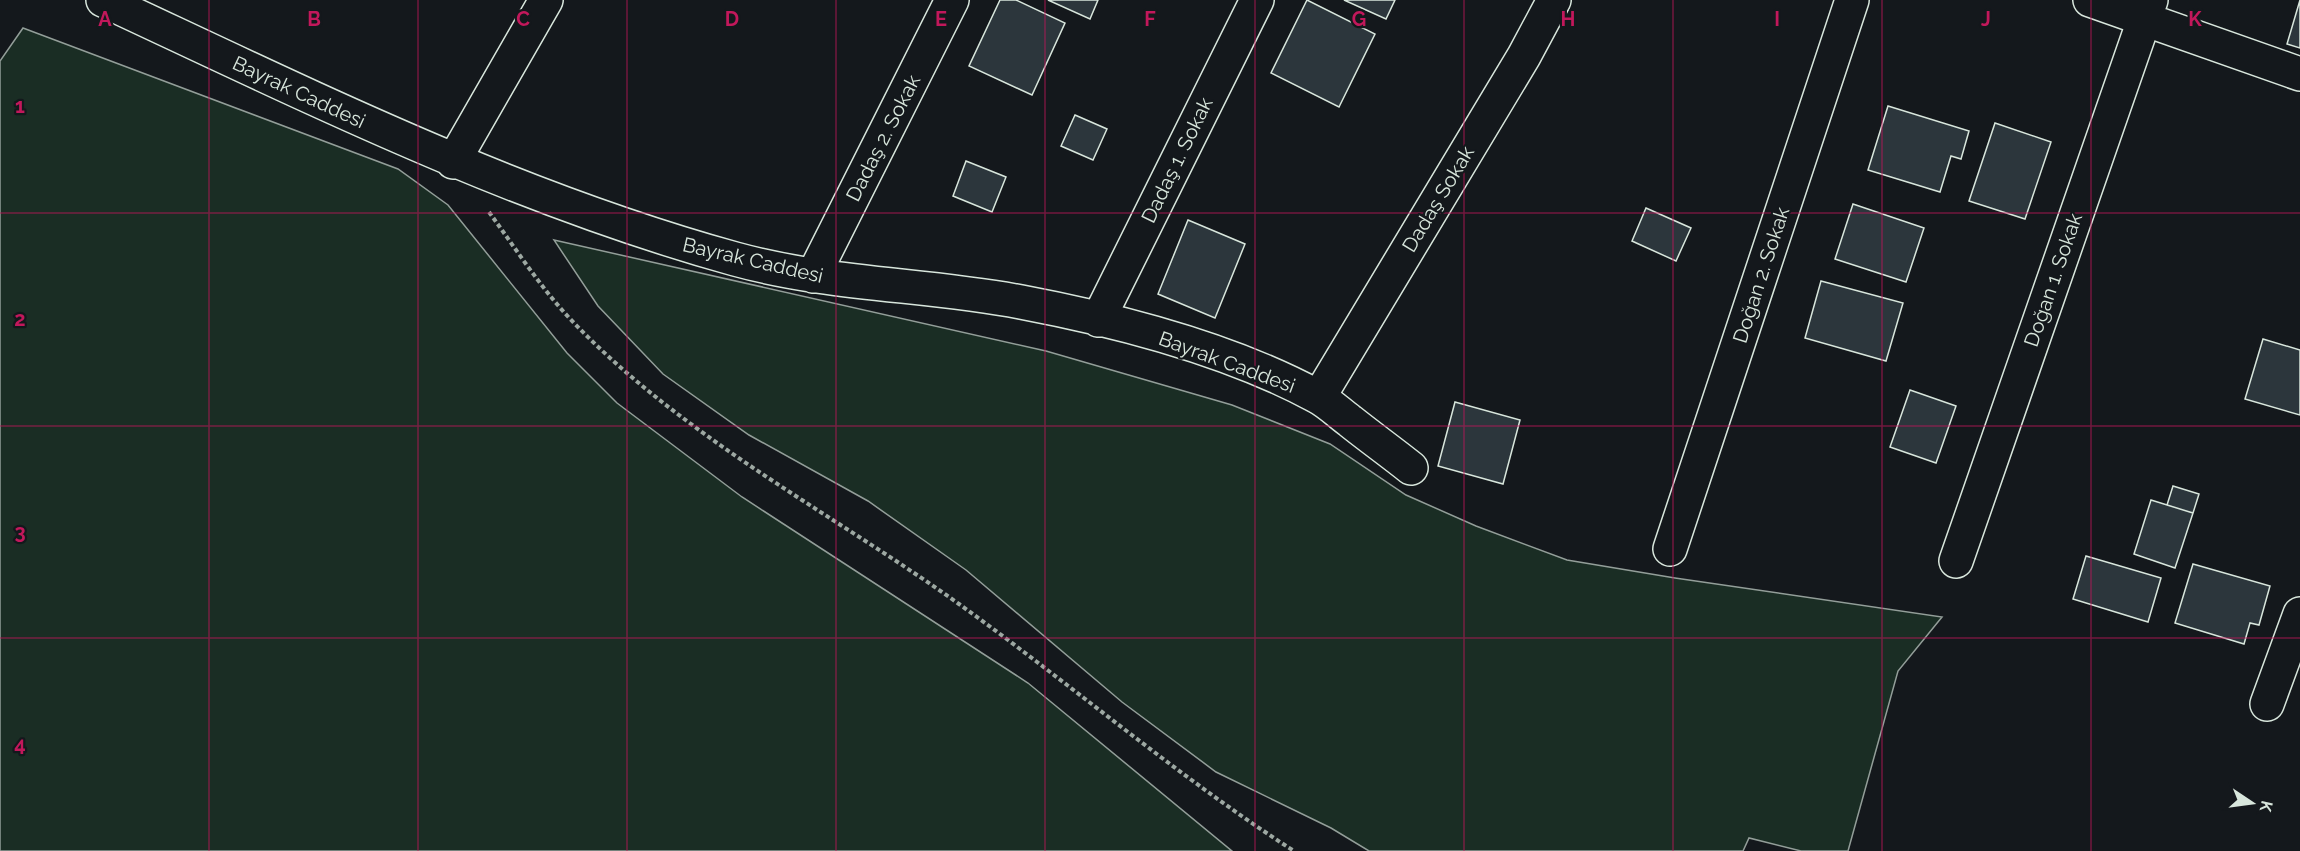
<svg xmlns="http://www.w3.org/2000/svg" width="2300" height="851" font-family="Raleway,sans-serif">
	<style>
		.green { fill: #1a2d24; stroke: #939e99; stroke-width: 1.5 }
		.building { fill: #2c363c; stroke: #d8e6dc; stroke-width: 1.5 }
		.lines { fill: none; stroke-linecap: round; stroke-linejoin: round }
		.minor-casing { stroke: #d8e6dc; stroke-width: 36 }
		.path { stroke: #9da8a2; stroke-width: 4; stroke-dasharray: 4.5 3; stroke-linecap: butt }
		.minor { stroke: #14181c; stroke-width: 33 }
		.grid { fill: none; stroke: #c2185b; stroke-width: 1.5; stroke-opacity: 0.55 }
		.labels { text-anchor: middle; stroke-width: 4.5; stroke-linejoin: round; paint-order: stroke }
		.street-label { font-size: 20px; fill: #d8e6dc; stroke: #14181c }
		.grid-label { font-size: 20px; text-anchor: middle; font-weight: bold; fill: #c2185b; stroke: #14181c; stroke-width: 4.5; stroke-linejoin: round; paint-order: stroke }
	</style>
	<rect width="100%" height="100%" fill="#14181c"/>
	<!-- green -->
	<path class="green" d="M23,28L398,169L448,205L567,353L617,403L742,497L1028,683L1232,851H0V61Z
		M554,240L1046,351L1232,405L1330,444L1406,495L1476,526L1567,560L1675,578L1942,617L1898,671L1848,851H1801L1749,838L1743,851H1369L1331,828L1216,772L1122,702L966,570L868,501L749,435L663,374L598,306Z"/>
	<!-- building -->
	<path class="building" d="M1000,0H1016L1065,23L1032,95L969,66Z
		M1048,0H1098L1090,19Z
		M1307,0L1375,34L1339,107L1271,73Z
		M1344,0H1395L1386,19Z
		M2300,0V48L2287,44Z
		M1888,106L1969,131L1961,159L1951,156L1940,192L1868,170Z
		M1075,115L1107,129L1093,160L1061,146Z
		M1995,123L2051,142L2025,219L1969,201Z
		M966,161L1006,177L992,212L953,196Z
		M1853,204L1924,228L1906,282L1835,259Z
		M1646,208L1691,228L1676,261L1632,241Z
		M1188,220L1245,244L1215,318L1158,294Z
		M1821,281L1903,303L1886,361L1805,338Z
		M2263,339L2300,350V415L2245,399Z
		M1910,390L1956,406L1936,463L1890,447Z
		M1455,402L1520,420L1503,484L1438,466Z
		M2173,486L2199,494L2193,513L2167,505Z
		M2151,500L2193,513L2175,568L2134,554Z
		M2086,556L2161,578L2148,622L2073,599Z
		M2193,564L2270,586L2259,625L2250,623L2244,644L2175,623Z"/>
	<g class="lines">
		<defs>
			<path id="minor" d="M103,0C311,97 514,198 735,259C829,285 926,284 1021,302C1116,320 1231,350 1316,396C1328,402 1339,413 1350,421C1370,437 1391,452 1411,468
				M2090,0L2300,74
				M453,162L546,0
				M813,276L952,0
				M1098,320L1257,0
				M1319,397L1524,56L1554,0
				M1670,549L1852,0
				M1956,561L2151,0
				M2267,704L2300,614"/>
		</defs>
		<!-- minor casing -->
		<use href="#minor" class="minor-casing"/>
		<!-- path -->
		<path class="path" d="M489,212C516,249 542,290 574,323C686,439 830,512 959,604C1072,685 1177,776 1294,851"/>
		<!-- minor -->
		<use href="#minor" class="minor"/>
	</g>
	<!-- grid -->
	<path class="grid" d="M209,0V851M418,0V851M627,0V851M836,0V851M1045,0V851M1255,0V851M1464,0V851M1673,0V851M1882,0V851M2091,0V851M0,213H2300M0,426H2300M0,638H2300"/>
	<g class="labels">
		<!-- street labels -->
		<g class="street-label">
			<text transform="translate(299 92) rotate(25)" y="7">Bayrak Caddesi</text>
			<text transform="translate(883 138) rotate(-63)" y="7">Dadaş 2. Sokak</text>
			<text transform="translate(1177 160) rotate(-64)" y="7">Dadaş 1. Sokak</text>
			<text transform="translate(1438 199) rotate(-59)" y="7">Dadaş Sokak</text>
			<text transform="translate(753 260) rotate(13)" y="7">Bayrak Caddesi</text>
			<text transform="translate(1761 275) rotate(-72)" y="7">Doğan 2. Sokak</text>
			<text transform="translate(2053 280) rotate(-71)" y="7">Doğan 1. Sokak</text>
			<text transform="translate(1227 362) rotate(20)" y="7">Bayrak Caddesi</text>
		</g>
	</g>
	<g class="grid-label">
		<text x="105" y="26">A</text>
		<text x="314" y="26">B</text>
		<text x="523" y="26">C</text>
		<text x="732" y="26">D</text>
		<text x="941" y="26">E</text>
		<text x="1150" y="26">F</text>
		<text x="1359" y="26">G</text>
		<text x="1568" y="26">H</text>
		<text x="1777" y="26">I</text>
		<text x="1986" y="26">J</text>
		<text x="2195" y="26">K</text>
		<text x="20" y="113">1</text>
		<text x="20" y="326">2</text>
		<text x="20" y="539">3</text>
		<text x="20" y="751">4</text>
	</g>
	<!-- north arrow -->
	<g transform="translate(2252 803) rotate(103)" stroke="#14181c" stroke-width="4.5" paint-order="stroke">
	<path d="M0-4.5L10 22L0 15L-10 22Z" fill="#d8e6dc"/>
	<text y="-9" font-size="16" font-weight="bold" text-anchor="middle" fill="#d8e6dc">K</text>
	</g>
</svg>
